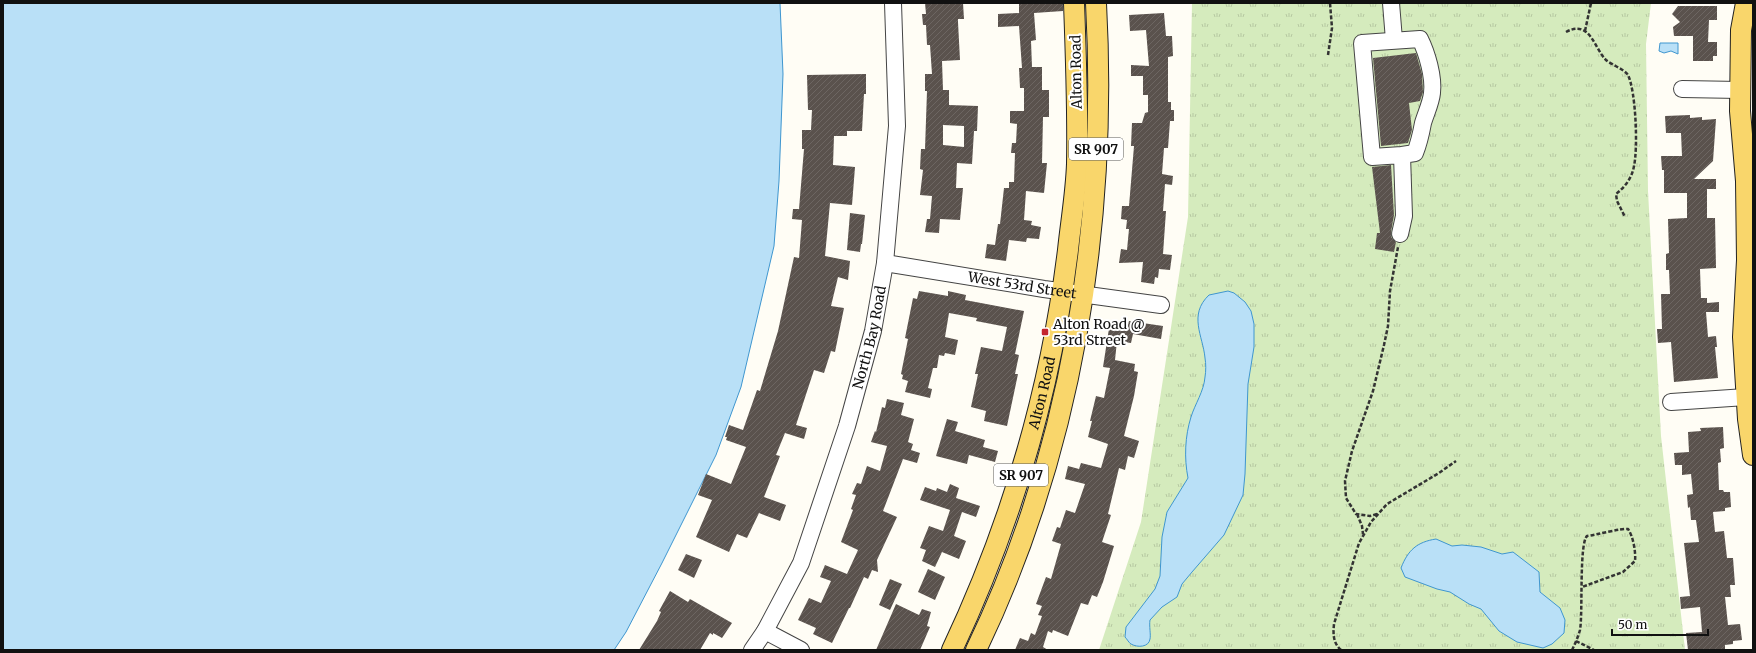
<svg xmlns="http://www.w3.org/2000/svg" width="1756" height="653" font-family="Merriweather,serif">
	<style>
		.grass { fill: url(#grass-tufts) }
		.water { fill: #b9e0f7; stroke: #3f96cf }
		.building { fill: url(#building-hatch); fill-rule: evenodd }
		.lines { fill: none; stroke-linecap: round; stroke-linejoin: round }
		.minor-casing { stroke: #444; stroke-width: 18 }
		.major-casing { stroke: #222; stroke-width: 22 }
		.path { stroke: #333; stroke-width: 2.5; stroke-dasharray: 4 2; stroke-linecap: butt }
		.minor { stroke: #fff; stroke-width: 16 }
		.major { stroke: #f9d66b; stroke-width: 20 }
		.poi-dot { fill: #c4262e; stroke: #fff; stroke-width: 1.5 }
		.labels { text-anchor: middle; stroke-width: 4; stroke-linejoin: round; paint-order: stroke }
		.shield { fill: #fff; stroke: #585858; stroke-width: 1 }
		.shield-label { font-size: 13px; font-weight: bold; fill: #111 }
		.street-label { font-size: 14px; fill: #111; stroke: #fff }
		.poi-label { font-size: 14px; fill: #111; stroke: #fff; text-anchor: start }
	</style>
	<defs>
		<pattern id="grass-tufts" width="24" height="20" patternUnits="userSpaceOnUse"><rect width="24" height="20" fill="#d5ebbd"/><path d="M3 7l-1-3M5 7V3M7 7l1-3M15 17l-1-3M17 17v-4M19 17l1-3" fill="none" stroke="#b6c8a1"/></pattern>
		<pattern id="building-hatch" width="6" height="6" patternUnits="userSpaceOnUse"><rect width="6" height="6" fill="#5a524d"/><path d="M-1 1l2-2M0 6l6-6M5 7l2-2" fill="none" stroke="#6d6662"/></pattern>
	</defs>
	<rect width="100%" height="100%" fill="#fffdf5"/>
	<!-- grass -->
	<path class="grass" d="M1192,3H1651L1646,44L1648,191L1661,436L1685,650H1099L1141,522L1188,217Z"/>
	<!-- water -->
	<path class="water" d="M3,3H780L783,74L779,181L774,246L741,387L716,455L662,563L626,632L614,650H3Z
		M1660,43H1678V54L1671,51L1664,53L1659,51Z
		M1228,291L1234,293L1245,302L1251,311L1254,324V347L1248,384L1245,474L1243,495L1224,535L1192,572L1182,584L1177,597L1162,607L1150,620C1149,626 1151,635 1150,639C1149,647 1138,648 1131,644C1129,643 1127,639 1125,637L1126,627L1155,589L1160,576L1162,537L1167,512L1188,478C1184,458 1185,436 1191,417C1195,404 1204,391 1205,377C1206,371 1206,364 1205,358C1203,336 1188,315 1209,295Z
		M1436,539L1452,546L1462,545L1481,547L1502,554L1513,552L1539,572L1540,592L1560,608L1565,620L1564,633L1552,644L1543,648L1517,642L1499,631L1481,609L1469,604L1450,592L1437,589L1405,577L1401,568C1408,550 1417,542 1436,539Z"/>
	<!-- building -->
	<path class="building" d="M925,3H963L964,19H958V22L960,60L942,61L943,90H949V105L978,106L977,131H974L972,164L957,163L956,188H963L960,220L940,219L939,233L925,232L927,219H930L932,196L920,195L923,170L920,169L921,149H925L927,91H925V74H932L930,45H927L926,25H923L922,14H926ZM943,125L964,126V147L943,145Z
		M1019,3H1063V11L1034,13L1036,40L1031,41L1032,67H1042V90H1049V117H1043L1042,163H1047L1044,193L1026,191L1024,220L1032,221L1031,225L1041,227L1039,239L1027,238L1026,242L1009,240L1006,261L985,258L987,244L995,245L998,224H1000L1004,188H1009V182H1014L1015,153H1011L1012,143H1016L1017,124L1010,123V111H1024V88H1020L1019,68H1022L1019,26L998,27V14L1019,13Z
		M1678,6H1717V20H1709L1708,42H1717V56H1713V61H1693V36H1674L1673,27L1680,22L1672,14Z
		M1164,13L1166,36H1172L1173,56L1168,57V102H1171V110H1174V121H1170L1168,148H1164L1162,174L1173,176L1172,185L1165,184L1163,211H1166L1163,254L1172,255L1170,270L1159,269L1158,278L1155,277L1154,284L1141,282L1143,262L1119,263L1121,249L1127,250L1129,229H1126L1127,220L1121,219L1122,206H1129L1134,146H1131L1132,123H1142L1145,113L1148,112V95H1143V76H1131V65L1149,66L1146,30L1130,31L1129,15Z
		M1416,53L1422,74L1423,92L1420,101L1409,103L1412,130L1408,143L1381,146L1373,58Z
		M866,74V94H864L862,131H847V136H834L833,165L855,167L852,205L830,203L825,256L850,261L848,280L838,277L831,306L844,308L835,352L831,351L824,373L814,370L796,425L807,428L804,439L785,433L776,455L780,456L764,497L786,505L780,521L759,513L747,538L737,534L729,552L696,537L712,500L698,495L706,474L731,484L746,447L726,440L727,437H725L729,425L743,430L757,390L760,391L778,331L794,257L799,258L802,220L792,219L793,209H799L804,149H802V130H811L812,110H808L807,75Z
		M1690,115V118L1702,117V120L1716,119L1713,161L1694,179H1716V189H1707V218H1715L1716,268L1700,269L1701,298H1707V303L1719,302V312H1706L1708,337L1716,336L1717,347H1715L1718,378L1674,382L1671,342L1658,343L1657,329H1662L1661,294H1670L1669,270H1666V254L1669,253L1668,219L1687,218V193H1664V170H1662L1661,156H1682L1681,133H1666L1665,116Z
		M1391,165L1394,215L1391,232V237L1396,242L1394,252L1375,249L1377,233H1380L1372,167Z
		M850,213L865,215L862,244H861L860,252L847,250Z
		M919,291L948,296V291L966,295L965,300L1024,311L1015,354L1019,355L1015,374H1018L1007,426L984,421L986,411L971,407L978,374H975L981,347L1002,351L1007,327L976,321L977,318L949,313L945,337L958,340L955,355L945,353L944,356L939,355L937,368H933L928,388L932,389L930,398L905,392L908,381L902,379L903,375L901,374L908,339L905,338L913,298L917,299Z
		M1129,321L1163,326L1161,339L1133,334L1131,343L1117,341L1115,360L1135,364L1134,371L1138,372L1134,396L1124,436L1139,441L1134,458L1128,456L1125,470L1119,468L1108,514L1111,515L1102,542L1114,546L1103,582L1097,597L1092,595L1088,605L1081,603L1068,636L1053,630L1052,633L1048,631L1043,647L1048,650H1015L1020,638L1028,641L1031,633L1035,635L1042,616L1038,615L1042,606L1036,604L1046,577L1051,579L1061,544L1052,541L1057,527L1060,528L1066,510L1075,513L1085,484L1065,479L1068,466L1079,469L1081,463L1101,468L1108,444L1088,437L1092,421H1090L1096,396L1104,398L1110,368L1103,367L1110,322L1128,325Z
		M887,399L904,403L901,415L914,419L908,442L913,444L911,450L920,453L917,463L903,459L883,511L897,517L877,560L878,572L872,570L868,579L864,577L850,608H849L832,643L813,634L816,628L798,620L809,598L821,603L831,581L820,577L825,565L847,574L858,550L841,542L853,510L851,509L856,495L852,494L857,483L861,484L867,466L880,471L887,446L871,442L875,431L876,432L882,407L885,408Z
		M947,419L958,422L955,431L985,440L983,447L998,451L995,462L969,455L967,464L936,456Z
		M1723,427L1724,448L1720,449L1721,462L1718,463L1719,490H1723L1724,492H1730L1731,507L1725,508V511L1713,512L1715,532L1724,531L1727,558H1733L1735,585H1730L1731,597H1725L1728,625L1740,624L1742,640L1733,641V644L1725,645V650H1688L1686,633L1702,632L1700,607L1681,609L1680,597L1690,596L1684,543L1699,542L1696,520H1691L1690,507L1688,508L1687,495L1693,494L1691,474L1682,475V465H1675L1674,453L1689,452L1688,432L1701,431L1700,428Z
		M950,484L959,488L956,498L980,506L976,517L962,512L954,536L966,541L959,559L942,552L935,567L922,561L926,550L920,548L929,526L943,531L950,510L920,500L925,487L936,491L937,488L947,492Z
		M686,554L702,560L694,578L678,570Z
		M928,569L945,577L935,600L918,592Z
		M890,579L902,584L890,610L879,605Z
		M670,591L688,602L690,599L732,623L722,638L713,633V635L710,633L700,650H639L657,621L661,612L659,611Z
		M896,604L919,615L922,609L931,612L927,626L930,627L920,650H876Z"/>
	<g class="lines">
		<defs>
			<g id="minor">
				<path d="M1391,3L1394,40"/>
				<path d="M1682,89L1740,90"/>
				<path d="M1400,234L1404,216L1402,155L1372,157L1362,43L1420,39C1427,53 1434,77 1432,93C1431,103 1426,113 1423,123C1421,134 1419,143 1415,153L1402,155"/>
				<path id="s1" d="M885,263L1044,289L1161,305"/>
				<path d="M1671,402L1746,397"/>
				<path d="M765,631L801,650"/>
				<path id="s2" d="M752,650L765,631L801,563L847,426L873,331L885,263L897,126L893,3"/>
			</g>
			<g id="major">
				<path d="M1746,3L1741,30L1740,111L1746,181L1747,260L1743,337L1748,419L1753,455"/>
				<path id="s3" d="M952,650C1012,523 1051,389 1068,250C1071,221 1076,193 1077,164C1078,110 1076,56 1074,3"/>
				<path d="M976,650C1072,451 1108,223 1096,3"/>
			</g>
		</defs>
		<!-- minor casing -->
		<use href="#minor" class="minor-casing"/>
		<!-- major casing -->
		<use href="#major" class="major-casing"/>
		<!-- path -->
		<path class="path" d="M1585,31L1591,3
			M1566,32C1590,19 1594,48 1606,60C1612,65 1624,69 1628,75C1636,92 1638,148 1634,166C1632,178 1625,187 1616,194L1617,201L1625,217
			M1328,55L1332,28L1330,3
			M1357,514L1362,526L1363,534
			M1377,514L1370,516L1356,514L1346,498L1345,481L1352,451L1373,391L1384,345L1388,326L1390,291L1398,247
			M1576,641L1594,650
			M1341,650C1333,643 1333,634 1334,624L1359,543L1371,522L1387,504L1439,473L1456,461
			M1572,650C1575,644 1578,637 1580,630C1583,613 1579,544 1587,536C1595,535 1622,528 1628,529C1633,536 1636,552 1635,561L1623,572L1582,587"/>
		<!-- minor -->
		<use href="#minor" class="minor"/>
		<!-- major -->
		<use href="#major" class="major"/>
	</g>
	<!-- markers -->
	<rect class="poi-dot" x="1041" y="328" width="8" height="8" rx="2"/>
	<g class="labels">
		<!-- shield labels -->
		<g class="shield">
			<rect x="1069" y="138" width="54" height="22" rx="3"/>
			<rect x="994" y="464" width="54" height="22" rx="3"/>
		</g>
		<g class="shield-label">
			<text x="1096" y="154">SR 907</text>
			<text x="1021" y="480">SR 907</text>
		</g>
		<!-- street labels -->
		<g class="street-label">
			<text transform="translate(1076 72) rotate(-91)" y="5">Alton Road</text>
			<text dy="5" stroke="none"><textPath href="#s1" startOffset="139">West 53rd Street</textPath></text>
			<text dy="5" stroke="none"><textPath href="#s2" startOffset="336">North Bay Road</textPath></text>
			<text dy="5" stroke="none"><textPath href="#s3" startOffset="273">Alton Road</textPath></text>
		</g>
		<!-- poi labels -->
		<g class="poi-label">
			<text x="1053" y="329">Alton Road @<tspan x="1053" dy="16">53rd Street</tspan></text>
		</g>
	</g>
	<!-- border -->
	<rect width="1756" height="653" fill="none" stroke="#111111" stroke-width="8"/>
	<!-- scale -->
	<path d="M1612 629v6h96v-6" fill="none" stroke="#111111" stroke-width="2"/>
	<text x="1618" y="629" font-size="12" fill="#111111" stroke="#ffffff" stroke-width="3" paint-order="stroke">50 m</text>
</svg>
